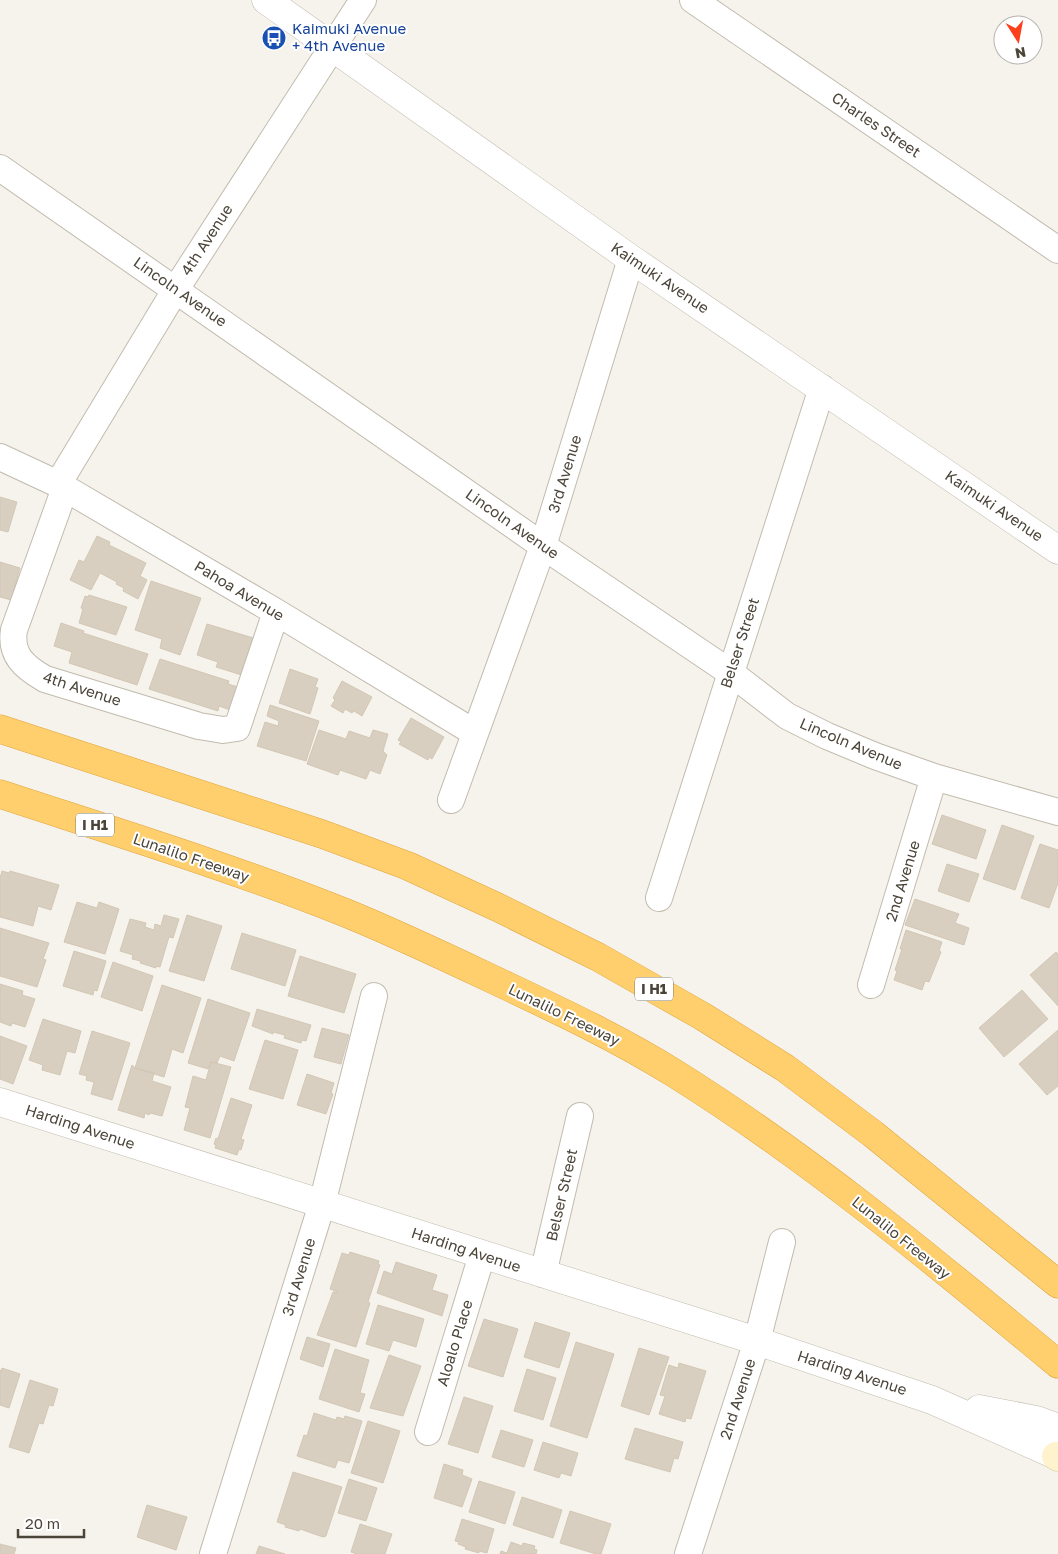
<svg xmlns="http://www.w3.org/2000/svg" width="1058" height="1554" font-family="'Golos Text',sans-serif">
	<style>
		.building { fill: #d8cfc1; stroke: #d3c7b4 }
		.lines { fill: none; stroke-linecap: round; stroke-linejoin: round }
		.minor-casing { stroke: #c2bbae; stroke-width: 28 }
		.tertiary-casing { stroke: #c2bbae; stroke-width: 29 }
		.secondary-casing { stroke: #d6c79b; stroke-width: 29 }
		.motorway-casing { stroke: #e0a43c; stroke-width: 29 }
		.minor { stroke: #fff; stroke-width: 26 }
		.tertiary { stroke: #fff; stroke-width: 28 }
		.secondary { stroke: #fff3cd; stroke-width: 28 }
		.motorway { stroke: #ffcf6e; stroke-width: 28 }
		.labels { text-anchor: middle; stroke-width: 4; stroke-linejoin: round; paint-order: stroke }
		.shield { fill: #fff; stroke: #817c74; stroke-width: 1 }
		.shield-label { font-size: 14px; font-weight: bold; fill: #4b4439 }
		.transit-label { font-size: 15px; fill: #164399; stroke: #fff; text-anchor: start }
		.street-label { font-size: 15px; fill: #4b4439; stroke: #fff }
	</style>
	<rect width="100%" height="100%" fill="#f6f3ec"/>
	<!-- building -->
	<path class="building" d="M0,497L17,502L8,532L0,530Z
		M97,536L110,542L109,545L146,563L140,576L147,580L138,599L123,591L124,588L116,584L117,582L100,573L91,590L70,580L79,560L84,562Z
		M0,562L20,568L11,600L0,597Z
		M151,581L201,598L180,655L160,648L162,639L135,630Z
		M89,595L127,607L116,635L79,623L83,609L81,608L85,596L88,597Z
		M61,623L84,631L83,633L148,654L137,685L69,663L72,652L54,646Z
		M207,624L260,640L248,677L216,667L218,662L197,655Z
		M160,659L229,681L228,684L238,687L230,710L219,706L218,711L149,689Z
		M290,669L318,679L315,687L318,688L310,714L279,703Z
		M342,681L372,697L362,716L354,711L352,713L345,709L343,713L331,706L335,700L333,698Z
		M270,705L319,721L306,761L257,746L265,722L278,726L279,721L267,716Z
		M411,718L444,737L432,759L429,757L428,760L399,744L401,742L398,740Z
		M319,730L346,739L349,731L370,738L373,730L388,734L383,751L387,755L380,774L370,770L366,779L340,770L338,775L307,764Z
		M942,815L986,830L976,859L932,844Z
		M1002,825L1034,836L1015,890L983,879Z
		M1040,844L1058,850V883L1049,908L1021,898Z
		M947,864L979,874L969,902L938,891Z
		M2,871L9,873L10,871L59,885L51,910L38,906L33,926L0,917V878Z
		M915,899L959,914L955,923L969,928L964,945L905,925Z
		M77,902L97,908L99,902L119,909L105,954L64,942Z
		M164,915L179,919L173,938L169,937L160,967L156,966V968L140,963L141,961L132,959L133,955L120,951L130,919L146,923L145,927L154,930L155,924L161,926Z
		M187,915L222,926L204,981L169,971Z
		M0,928L49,943L43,959L46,960L37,987L0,976Z
		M906,930L942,942L939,951L941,952L929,982L925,981L922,990L894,980L897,971L895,970L902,949H900Z
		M242,933L296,950L285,986L231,969Z
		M74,951L106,961L97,991L94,990L93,995L63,986Z
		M1056,952L1058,954V1006L1030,975Z
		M300,956L356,974L344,1013L288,996Z
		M113,962L153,976L142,1011L101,997Z
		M0,984L23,991L22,995L35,999L25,1027L12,1023L11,1026L0,1022Z
		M162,985L201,998L183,1053L172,1049L164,1077L135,1068Z
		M1022,990L1048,1019L1004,1057L979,1028Z
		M208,999L250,1013L234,1061L220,1056L217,1063L211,1062L208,1069L188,1063Z
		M257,1009L311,1025L306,1041L302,1040L301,1043L284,1038L285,1035L273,1032V1034L252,1026Z
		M43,1019L81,1031L75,1053L67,1051L60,1075L42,1070L43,1065L29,1060Z
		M322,1028L349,1035L341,1064L314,1057Z
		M1058,1030V1086L1047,1095L1019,1064Z
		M92,1031L130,1043L112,1100L91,1094L94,1082L86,1080L87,1076L79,1074Z
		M0,1036L27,1046L13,1084L0,1079Z
		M265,1040L298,1050L283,1099L249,1089Z
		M211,1062L231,1067L210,1138L184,1130L190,1108L185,1107L193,1076L206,1080Z
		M132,1065L135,1068L154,1073L152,1081L171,1087L162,1116L150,1113L149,1115L145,1113L144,1118L118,1110Z
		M307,1074L334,1083L331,1093L333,1094L326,1114L297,1105Z
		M231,1098L252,1105L241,1139L244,1140L241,1150L239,1149L237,1155L215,1148L216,1145L214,1144L216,1138L218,1139Z
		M350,1252L379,1261L378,1264L380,1265L368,1302L370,1303L356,1347L317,1335L333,1292H338L330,1289L342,1253L349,1255Z
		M396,1262L437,1275L432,1290L448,1295L442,1316L377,1293L384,1271L392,1274Z
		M378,1305L424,1319L416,1347L393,1340L389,1351L366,1344Z
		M484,1319L518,1329L503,1377L468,1366Z
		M535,1322L570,1333L559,1368L524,1357Z
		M307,1337L330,1344L323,1367L300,1359Z
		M576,1342L614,1354L587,1438L550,1426Z
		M639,1348L669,1357L649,1415L621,1406Z
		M335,1349L369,1360L360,1393L365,1394L359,1412L319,1399Z
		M389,1355L421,1366L403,1416L370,1408Z
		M679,1363L706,1371L691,1419L686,1418L685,1422L659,1414L665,1396L660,1395L669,1365L678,1368Z
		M2,1368L20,1374L9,1408L0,1405V1370L1,1371Z
		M527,1369L556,1378L543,1420L514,1411Z
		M30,1380L58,1389L53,1406L49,1405L43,1424L39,1423L29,1453L9,1447Z
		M464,1397L493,1406L478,1453L448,1444Z
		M314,1413L336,1420L337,1417L344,1419L345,1416L362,1421L349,1463L338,1460L335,1468L297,1456L304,1435L307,1436Z
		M368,1421L400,1431L383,1483L351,1473Z
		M635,1428L683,1442L678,1459L674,1458L670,1472L625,1459Z
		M501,1430L533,1440L524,1467L492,1457Z
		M543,1442L578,1453L571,1476L561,1473L559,1478L534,1470Z
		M444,1464L463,1470L462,1475L472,1479L462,1507L434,1498Z
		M293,1472L342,1487L326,1536L323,1537L300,1529L299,1531L285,1527L286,1525L277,1522Z
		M349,1479L377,1488L366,1521L338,1513Z
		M479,1481L515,1492L505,1524L469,1512Z
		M522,1497L562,1510L553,1538L513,1525Z
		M147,1505L187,1517L176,1550L137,1537Z
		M570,1511L611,1524L601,1554H596L560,1543Z
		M462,1519L494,1529L487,1553L479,1551V1553L465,1549L466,1547L458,1544L459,1542L455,1541Z
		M360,1524L392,1534L385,1554H357L351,1552Z
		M511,1542L522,1546L523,1543L535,1546L534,1549L537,1550L536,1554H500L501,1551L507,1553Z
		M0,1544L16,1548L14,1554H0Z
		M259,1546L285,1554H256Z"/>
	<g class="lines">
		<defs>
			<path id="minor" d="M693,0L1058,250
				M0,168L543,546L731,673L787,716L827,736L875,756L934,777L1058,812
				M0,457L58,484L276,612L475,733
				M58,484L176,289L363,0
				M65,488L14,630C10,655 24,667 45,679L199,726L223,730L237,728L276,612
				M451,800L543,546L631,259
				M659,898L822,388
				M871,985L934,777
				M543,1274L580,1116
				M428,1432L482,1255
				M213,1554L322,1204L374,996
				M688,1554L757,1341L782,1242"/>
			<path id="tertiary" d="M266,0L631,259L1058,550
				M0,1102L757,1341L932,1400L1058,1456
				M979,1409L1036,1420L1058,1428"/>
			<path id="secondary" d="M1056,1456L1058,1457"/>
			<path id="motorway" d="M0,729L322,834L408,866L497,907L598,957L702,1016L785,1068L873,1134L1058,1284
				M0,794C116,832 233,868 346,913C400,935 454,961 507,986C564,1013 621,1040 674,1073C810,1158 935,1262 1058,1364"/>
		</defs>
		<!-- minor casing -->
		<use href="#minor" class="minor-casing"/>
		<!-- tertiary casing -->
		<use href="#tertiary" class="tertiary-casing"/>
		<!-- secondary casing -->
		<use href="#secondary" class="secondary-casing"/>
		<!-- motorway casing -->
		<use href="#motorway" class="motorway-casing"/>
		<!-- minor -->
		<use href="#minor" class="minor"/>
		<!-- tertiary -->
		<use href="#tertiary" class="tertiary"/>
		<!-- secondary -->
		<use href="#secondary" class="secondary"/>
		<!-- motorway -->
		<use href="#motorway" class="motorway"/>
	</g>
	<!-- icons -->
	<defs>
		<symbol id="bus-disc" viewBox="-11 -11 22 22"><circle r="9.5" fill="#1a4fb4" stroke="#fff"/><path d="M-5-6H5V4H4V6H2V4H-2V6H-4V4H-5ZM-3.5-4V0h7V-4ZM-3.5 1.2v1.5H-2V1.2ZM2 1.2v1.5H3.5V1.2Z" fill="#fff"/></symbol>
	</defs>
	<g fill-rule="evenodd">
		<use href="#bus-disc" x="260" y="24" width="28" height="28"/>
	</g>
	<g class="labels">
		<!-- shield labels -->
		<g class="shield">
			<rect x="76" y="813.5" width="38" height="23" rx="4"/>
			<rect x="635" y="977.5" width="38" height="23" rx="4"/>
		</g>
		<g class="shield-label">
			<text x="95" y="830">I H1</text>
			<text x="654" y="994">I H1</text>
		</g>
		<!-- transit labels -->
		<g class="transit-label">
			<text x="292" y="34">Kaimuki Avenue<tspan x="292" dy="17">+ 4th Avenue</tspan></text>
		</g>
		<!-- street labels -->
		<g class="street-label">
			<text transform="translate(876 125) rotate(34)" y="5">Charles Street</text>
			<text transform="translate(207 240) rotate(-57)" y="5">4th Avenue</text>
			<text transform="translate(660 278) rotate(34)" y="5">Kaimuki Avenue</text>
			<text transform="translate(180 292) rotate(35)" y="5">Lincoln Avenue</text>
			<text transform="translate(565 474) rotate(-73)" y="5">3rd Avenue</text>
			<text transform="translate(994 506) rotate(34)" y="5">Kaimuki Avenue</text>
			<text transform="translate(512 524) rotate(35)" y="5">Lincoln Avenue</text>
			<text transform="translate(239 591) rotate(31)" y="5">Pahoa Avenue</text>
			<text transform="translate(740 643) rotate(-72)" y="5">Belser Street</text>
			<text transform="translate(82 689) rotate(18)" y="5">4th Avenue</text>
			<text transform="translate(851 744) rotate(23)" y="5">Lincoln Avenue</text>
			<text transform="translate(191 858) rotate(19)" y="5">Lunalilo Freeway</text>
			<text transform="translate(903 881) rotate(-73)" y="5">2nd Avenue</text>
			<text transform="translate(564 1015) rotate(26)" y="5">Lunalilo Freeway</text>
			<text transform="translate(80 1127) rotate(18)" y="5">Harding Avenue</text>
			<text transform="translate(562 1195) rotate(-77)" y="5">Belser Street</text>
			<text transform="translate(901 1238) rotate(39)" y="5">Lunalilo Freeway</text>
			<text transform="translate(466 1250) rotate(18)" y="5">Harding Avenue</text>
			<text transform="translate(299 1277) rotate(-73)" y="5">3rd Avenue</text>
			<text transform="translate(455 1343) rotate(-73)" y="5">Aloalo Place</text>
			<text transform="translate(852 1373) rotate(18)" y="5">Harding Avenue</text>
			<text transform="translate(738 1399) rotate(-72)" y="5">2nd Avenue</text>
		</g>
	</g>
	<!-- north arrow -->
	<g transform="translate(1018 40) rotate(169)"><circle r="24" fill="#ffffff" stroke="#b7b4b0"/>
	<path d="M0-4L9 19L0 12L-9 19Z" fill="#fc3f1d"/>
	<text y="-8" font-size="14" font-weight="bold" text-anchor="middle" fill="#4b4439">N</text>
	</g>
	<!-- scale -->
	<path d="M18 1529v8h66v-8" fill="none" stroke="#4b4439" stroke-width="2.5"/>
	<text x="25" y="1529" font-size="15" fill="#4b4439" stroke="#ffffff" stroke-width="4" paint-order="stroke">20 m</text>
</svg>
